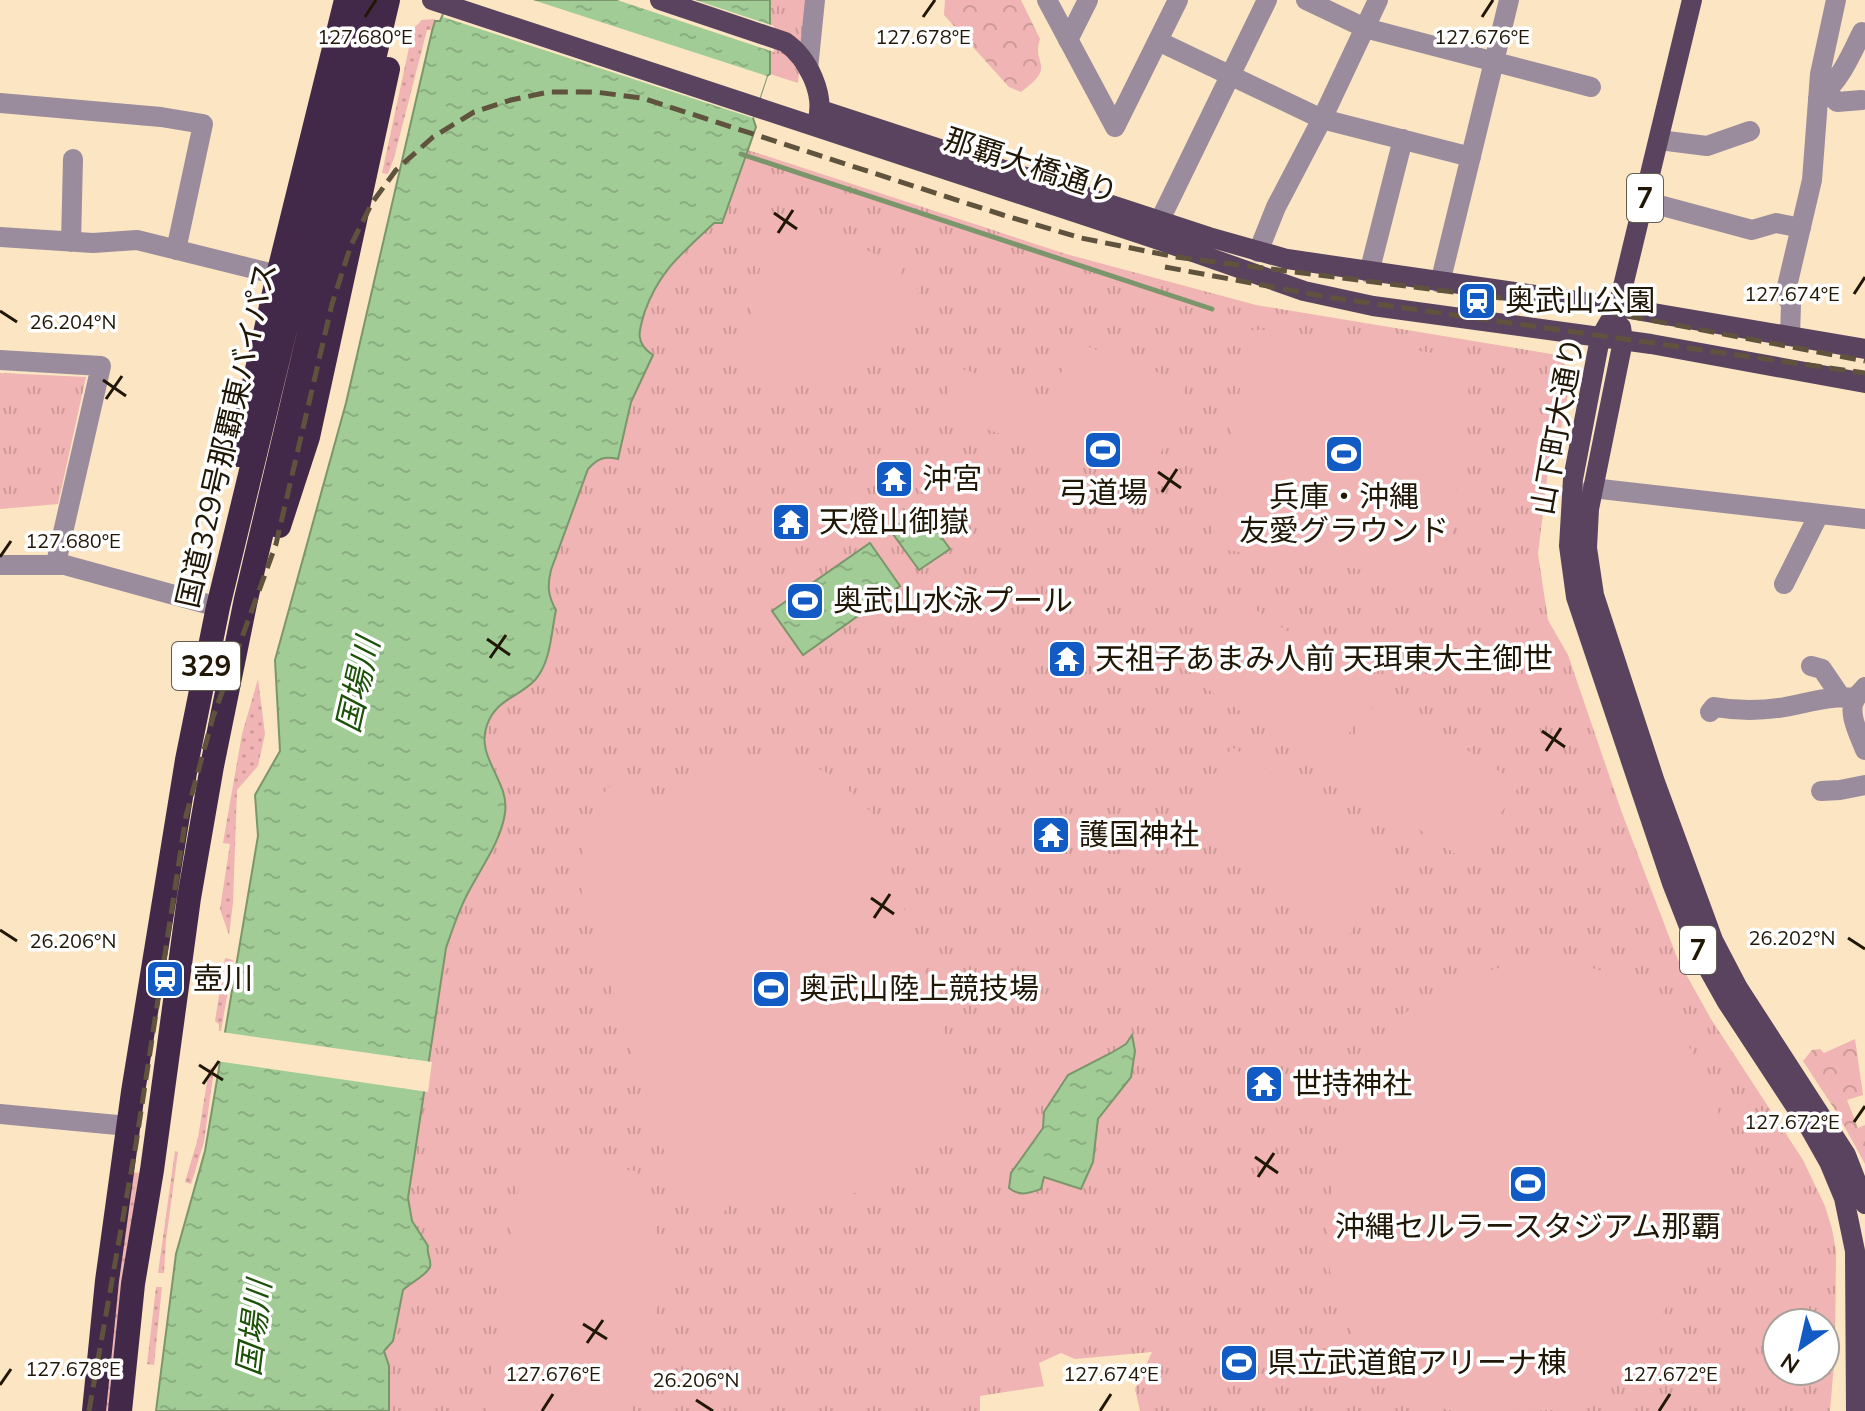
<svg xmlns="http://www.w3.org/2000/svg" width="1865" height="1411" font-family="Mulish,'Noto Sans JP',sans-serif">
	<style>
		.grass { fill: url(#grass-dots) }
		.forest { fill: url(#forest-crowns) }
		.park { fill: url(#park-tufts); fill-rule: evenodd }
		.pitch { fill: #efb4b3 }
		.water { fill: url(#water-ripples); stroke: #7b966b; stroke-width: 2 }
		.pier { fill: #fbe5c2 }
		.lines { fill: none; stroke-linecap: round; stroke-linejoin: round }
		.stream { stroke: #7b966b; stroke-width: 5 }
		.minor { stroke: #9a8c9d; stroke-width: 20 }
		.major { stroke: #59435f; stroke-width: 20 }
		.highway { stroke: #432949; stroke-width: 24 }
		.rail { stroke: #60533d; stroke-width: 5; stroke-dasharray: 16 8; stroke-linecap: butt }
		.ticks { fill: none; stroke: #211706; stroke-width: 3 }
		.labels { text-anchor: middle; stroke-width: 7; stroke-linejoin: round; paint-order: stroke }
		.shield { fill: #fff; stroke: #645d51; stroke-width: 2 }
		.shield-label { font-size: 28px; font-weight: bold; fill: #211706 }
		.street-label { font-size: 30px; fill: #211706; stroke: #fff }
		.poi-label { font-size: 30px; fill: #211706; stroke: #fff; text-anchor: start }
		.water-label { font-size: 32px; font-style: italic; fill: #1c5208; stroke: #fff }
		.ticks-label { font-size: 20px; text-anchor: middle; fill: #211706; stroke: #fff; stroke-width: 7; stroke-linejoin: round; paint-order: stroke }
	</style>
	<defs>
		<pattern id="grass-dots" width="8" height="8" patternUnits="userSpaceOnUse" patternTransform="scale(2)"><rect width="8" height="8" fill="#efb4b3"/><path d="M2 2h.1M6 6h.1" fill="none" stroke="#cd9a98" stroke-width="1.8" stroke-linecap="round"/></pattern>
		<pattern id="forest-crowns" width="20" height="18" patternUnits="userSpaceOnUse" patternTransform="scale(2)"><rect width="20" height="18" fill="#efb4b3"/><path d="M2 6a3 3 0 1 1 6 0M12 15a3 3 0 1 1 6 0" fill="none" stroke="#cd9a98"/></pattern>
		<pattern id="park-tufts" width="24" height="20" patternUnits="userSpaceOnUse" patternTransform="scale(2)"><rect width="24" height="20" fill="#efb4b3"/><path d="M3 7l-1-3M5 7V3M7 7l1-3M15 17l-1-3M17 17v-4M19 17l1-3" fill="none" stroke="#cd9a98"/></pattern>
		<pattern id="water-ripples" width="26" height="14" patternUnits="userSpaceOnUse" patternTransform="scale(2)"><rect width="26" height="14" fill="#a1cc96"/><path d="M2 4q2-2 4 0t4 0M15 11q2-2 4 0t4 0" fill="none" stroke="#8aae80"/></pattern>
	</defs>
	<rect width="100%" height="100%" fill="#fbe5c2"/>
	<!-- grass -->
	<path class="grass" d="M435,19L431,30H427L394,158L388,174L382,173L413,29L422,20Z
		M258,679L265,734L258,766L237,790L233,903L229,935L220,909L230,844L223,843L242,734Z
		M225,958L233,960L221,1031H219V1024L215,1021Z
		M215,1062L204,1142L191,1184L185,1182L198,1138L209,1069L214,1067Z
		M175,1151L178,1152L166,1240L164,1273H158Z
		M133,1172L139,1173L110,1411H103Z
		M156,1287H162L154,1365L147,1364Z"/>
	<!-- forest -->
	<path class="forest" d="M945,0H1021L1040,39C1031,65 1058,65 1021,92L1009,87L944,15Z
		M1855,1039L1863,1095L1847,1100L1858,1128L1865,1125V1164L1837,1113L1803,1061L1812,1050L1820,1049L1824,1053Z"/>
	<!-- park -->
	<path class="park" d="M768,0H806L798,83L770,74Z
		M748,150L1066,254L1256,305L1557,355L1568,368L1571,377L1555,462H1549L1538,554L1548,620L1568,655L1622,813L1678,960L1711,1019L1803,1160L1825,1206L1832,1229L1836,1251L1835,1351L1830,1411H1140L1135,1389L1152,1352L1075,1359L1061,1353L1039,1363L1044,1386L980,1396V1411H389L384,1351L401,1295L428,1246L412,1221L408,1198L446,948L505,798C499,780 486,764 484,746C479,699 520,702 538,676C551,658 552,632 556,610C548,596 547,586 551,570L588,469C598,458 604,457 618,458L631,402L652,355C635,342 639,330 645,311C660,269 683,253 714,223L722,222ZM1777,1323H1825V1371H1777Z
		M0,373L86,377L58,504L0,509Z"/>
	<!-- pitch -->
	<path class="pitch" d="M786,213L903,267L900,278L919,290C916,306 903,312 895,326C892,331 892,337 888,343C862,381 820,385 777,388C763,385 752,378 745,365L754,293L769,233L773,222L780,215Z
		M1251,330H1271L1462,357L1471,367L1448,564L1428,579L1226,550L1212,540Z
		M1073,340L1099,351L1101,346L1134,358L1132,363L1187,383L1148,488L940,412L957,367L1051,401Z
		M1241,600L1377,691L1326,768L1189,677Z
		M1382,693L1520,785L1468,862L1331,771Z
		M1232,747L1400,858L1349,935L1182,824Z
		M757,754L795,759L816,767L836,778L872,813L962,1083C960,1169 847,1208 775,1202C763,1201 750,1197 739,1195L714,1223C695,1212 685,1198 673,1178L582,895C579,856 580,846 605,815L594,803L618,778L654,804C690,768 706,761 757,754Z
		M1550,961C1574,963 1600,968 1622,979C1633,985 1644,995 1653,1004C1705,1051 1737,1130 1721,1200C1710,1245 1683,1281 1659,1319C1634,1358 1603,1400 1555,1410C1538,1411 1473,1411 1454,1411C1438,1409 1424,1400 1411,1392C1357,1361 1328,1301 1327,1240C1327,1218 1332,1194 1334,1172C1339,1131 1342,1092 1365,1057C1407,995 1477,964 1550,961Z
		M523,1159L637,1171L668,1266L631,1411H486Z"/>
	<!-- water -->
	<path class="water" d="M449,0H770V74L767,76L753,118L756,127L722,223H714C683,253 660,269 645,311C639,330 634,343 653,355L631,402L618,459C604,456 598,458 588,469L551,570C547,586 548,596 556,610C551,633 551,662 535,680C518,698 496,699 487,725C475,758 510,781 505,813C501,841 482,866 469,891C459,909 453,928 446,948L408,1198L412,1221L428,1246C426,1254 432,1259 430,1267C427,1275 410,1283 403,1290L393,1341L384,1351L389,1366V1411H156L176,1254L205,1151L258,836L255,795L280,751L275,660L346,403L432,31L435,21H440Z
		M921,509L950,549L919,570L890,530Z
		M870,543L900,586L803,655L772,611Z
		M1132,1035L1135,1051L1131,1077L1098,1119L1093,1162L1081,1189L1044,1177L1041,1189C1029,1193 1020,1197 1009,1188L1011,1173L1043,1128L1044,1112L1068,1075L1111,1053L1126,1044Z"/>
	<!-- pier -->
	<path class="pier" d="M449,0H533L767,76L753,118L443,17Z
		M617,0H695L774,26V52Z
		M221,1032L432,1062L428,1092L216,1061Z"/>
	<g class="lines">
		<!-- stream -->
		<path class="stream" d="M741,154L1212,309"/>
		<!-- minor -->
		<path class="minor" d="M1047,0L1115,127
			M1306,0L1365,28L1591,87
			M1068,40L1088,0
			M1158,41L1322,119L1471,157
			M808,69L815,0
			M1827,92L1837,102L1862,100
			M1818,98C1839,83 1851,55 1862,32L1865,33
			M0,103L161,117L203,124L176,250
			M1115,127L1178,0
			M1659,140L1707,146L1750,131
			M1644,201L1752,230L1776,223L1801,228
			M1160,220L1267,0
			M0,237L93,243L137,240L278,275
			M71,242L73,159
			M1258,252L1276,207L1322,119L1378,0
			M1369,273L1403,139
			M1440,283L1509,0
			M1790,336L1791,304L1785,295L1812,180L1820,74L1836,0
			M0,360L101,366L56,563
			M1592,488L1865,519
			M0,565H65L218,607
			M1784,584L1819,514
			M1811,666L1822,669L1841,697
			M1865,687C1862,691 1858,694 1856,698C1846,712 1860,736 1865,750
			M1710,712L1714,707C1738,711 1761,711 1785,707C1808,703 1831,695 1855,698
			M1821,791L1840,790L1865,785
			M0,1114L128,1126"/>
		<!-- major -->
		<path class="major" d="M432,0L1156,239L1304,291L1373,306L1651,344L1865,383
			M660,0L785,42C808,58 826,95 817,122
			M1692,0L1618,307L1600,338L1573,479L1569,546L1576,597L1672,883L1699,952L1727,1002L1811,1130L1829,1162L1844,1198L1855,1251L1856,1411
			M821,110L1209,237L1287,259L1618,307L1865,349
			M1621,327L1623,341L1589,509L1587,548L1594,595L1655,782L1713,940L1738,988L1846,1155L1865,1204"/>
		<!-- highway -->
		<path class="highway" d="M238,455L278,275L346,0
			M279,526L308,437L388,69
			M94,1411L107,1281L133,1092L187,760L218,607L365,0
			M120,1411L133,1284L152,1170L189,898L212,766L246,599L388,0"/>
		<!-- rail -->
		<path class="rail" d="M1165,267L1327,297L1865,373
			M89,1411L136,1144L186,816L213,717L276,544L332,304L351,245L372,203L396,170L433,137L474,112L511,100L549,92H595L642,98L1003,215L1081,238L1176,257L1597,310L1865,361"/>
	</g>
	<!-- ticks -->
	<path class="ticks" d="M365,17L376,0M923,17L935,0M1482,17L1493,0M774,213L797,229M778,233L793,210M1854,294L1865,277M0,311L17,322M103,380L126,396M106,399L122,376M1158,472L1181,488M1162,492L1177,469M0,557L11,541M487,639L510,655M490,658L506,635M1542,731L1565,747M1546,751L1561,728M871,898L894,914M874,918L890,894M0,930L17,941M1848,938L1865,949M199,1065L223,1080M203,1084L219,1061M1854,1122L1865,1106M1255,1157L1278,1173M1258,1177L1274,1153M583,1324L607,1339M587,1343L603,1320M0,1385L11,1369M696,1400L713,1411M542,1411L553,1394M1100,1411L1111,1394M1659,1411L1670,1394"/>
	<!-- icons -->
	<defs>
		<symbol id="station-square" viewBox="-11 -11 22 22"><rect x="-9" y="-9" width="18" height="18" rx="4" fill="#125bc5" stroke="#fff"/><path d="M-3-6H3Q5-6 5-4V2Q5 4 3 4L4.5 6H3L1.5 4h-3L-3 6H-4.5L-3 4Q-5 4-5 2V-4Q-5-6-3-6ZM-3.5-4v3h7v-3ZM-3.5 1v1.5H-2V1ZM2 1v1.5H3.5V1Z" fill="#fff"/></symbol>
		<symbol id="stadium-square" viewBox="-11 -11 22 22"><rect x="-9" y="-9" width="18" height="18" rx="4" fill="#125bc5" stroke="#fff"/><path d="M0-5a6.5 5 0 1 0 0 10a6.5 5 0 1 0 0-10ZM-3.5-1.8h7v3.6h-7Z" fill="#fff"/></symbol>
		<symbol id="temple-square" viewBox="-11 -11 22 22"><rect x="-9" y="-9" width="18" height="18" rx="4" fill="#125bc5" stroke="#fff"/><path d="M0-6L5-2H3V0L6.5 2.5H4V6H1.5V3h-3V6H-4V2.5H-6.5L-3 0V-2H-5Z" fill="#fff"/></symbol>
	</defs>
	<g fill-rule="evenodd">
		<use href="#station-square" x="1455" y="279" width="44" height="44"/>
		<use href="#stadium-square" x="1081" y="428" width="44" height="44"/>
		<use href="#stadium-square" x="1322" y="432" width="44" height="44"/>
		<use href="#temple-square" x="872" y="457" width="44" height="44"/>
		<use href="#temple-square" x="769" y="500" width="44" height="44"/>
		<use href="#stadium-square" x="783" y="579" width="44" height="44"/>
		<use href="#temple-square" x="1045" y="637" width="44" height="44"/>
		<use href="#temple-square" x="1029" y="813" width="44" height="44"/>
		<use href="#station-square" x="143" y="957" width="44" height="44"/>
		<use href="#stadium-square" x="749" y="967" width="44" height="44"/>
		<use href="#temple-square" x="1242" y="1062" width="44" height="44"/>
		<use href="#stadium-square" x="1506" y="1162" width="44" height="44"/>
		<use href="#stadium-square" x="1217" y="1341" width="44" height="44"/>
	</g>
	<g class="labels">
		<!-- shield labels -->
		<g class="shield">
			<rect x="1627" y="174" width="36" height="48" rx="6"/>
			<rect x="172" y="642" width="68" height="48" rx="6"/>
			<rect x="1680" y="926" width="36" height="48" rx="6"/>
		</g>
		<g class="shield-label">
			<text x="1645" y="208">7</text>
			<text x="206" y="676">329</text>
			<text x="1698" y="960">7</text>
		</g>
		<!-- street labels -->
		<g class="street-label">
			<text transform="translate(1031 166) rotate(18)" y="10">那覇大橋通り</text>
			<text transform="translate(1558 426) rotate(-80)" y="10">山下町大通り</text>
			<text transform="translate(227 435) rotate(-77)" y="10">国道329号那覇東バイパス</text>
		</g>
		<!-- poi labels -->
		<g class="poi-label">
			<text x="1505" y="311">奥武山公園</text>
			<text x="922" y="489">沖宮</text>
			<text x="1103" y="503" text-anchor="middle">弓道場</text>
			<text x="1344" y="507" text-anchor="middle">兵庫・沖縄<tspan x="1344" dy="34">友愛グラウンド</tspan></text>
			<text x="819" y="532">天燈山御嶽</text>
			<text x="833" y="611">奥武山水泳プール</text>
			<text x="1095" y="669">天祖子あまみ人前 天珥東大主御世</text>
			<text x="1079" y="845">護国神社</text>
			<text x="193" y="989">壺川</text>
			<text x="799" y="999">奥武山陸上競技場</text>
			<text x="1292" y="1094">世持神社</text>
			<text x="1528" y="1237" text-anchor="middle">沖縄セルラースタジアム那覇</text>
			<text x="1267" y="1373">県立武道館アリーナ棟</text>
		</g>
		<!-- water labels -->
		<g class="water-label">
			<text transform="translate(358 685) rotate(-77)" y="11">国場川</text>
			<text transform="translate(254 1328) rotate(-83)" y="11">国場川</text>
		</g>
	</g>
	<g class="ticks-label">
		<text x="365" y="44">127.680°E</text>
		<text x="923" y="44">127.678°E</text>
		<text x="1482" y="44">127.676°E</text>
		<text x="1792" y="301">127.674°E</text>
		<text x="73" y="329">26.204°N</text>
		<text x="73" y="548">127.680°E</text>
		<text x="1792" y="945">26.202°N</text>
		<text x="73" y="948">26.206°N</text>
		<text x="1792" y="1129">127.672°E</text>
		<text x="73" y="1376">127.678°E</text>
		<text x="553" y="1381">127.676°E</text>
		<text x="1111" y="1381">127.674°E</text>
		<text x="1670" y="1381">127.672°E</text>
		<text x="696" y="1387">26.206°N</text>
	</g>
	<!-- north arrow -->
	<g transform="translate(1801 1347) rotate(214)"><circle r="38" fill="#ffffff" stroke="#a6a29b" stroke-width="2"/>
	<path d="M0-6L14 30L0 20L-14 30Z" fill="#125bc5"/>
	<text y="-12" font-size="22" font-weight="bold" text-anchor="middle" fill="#211706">N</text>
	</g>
</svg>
